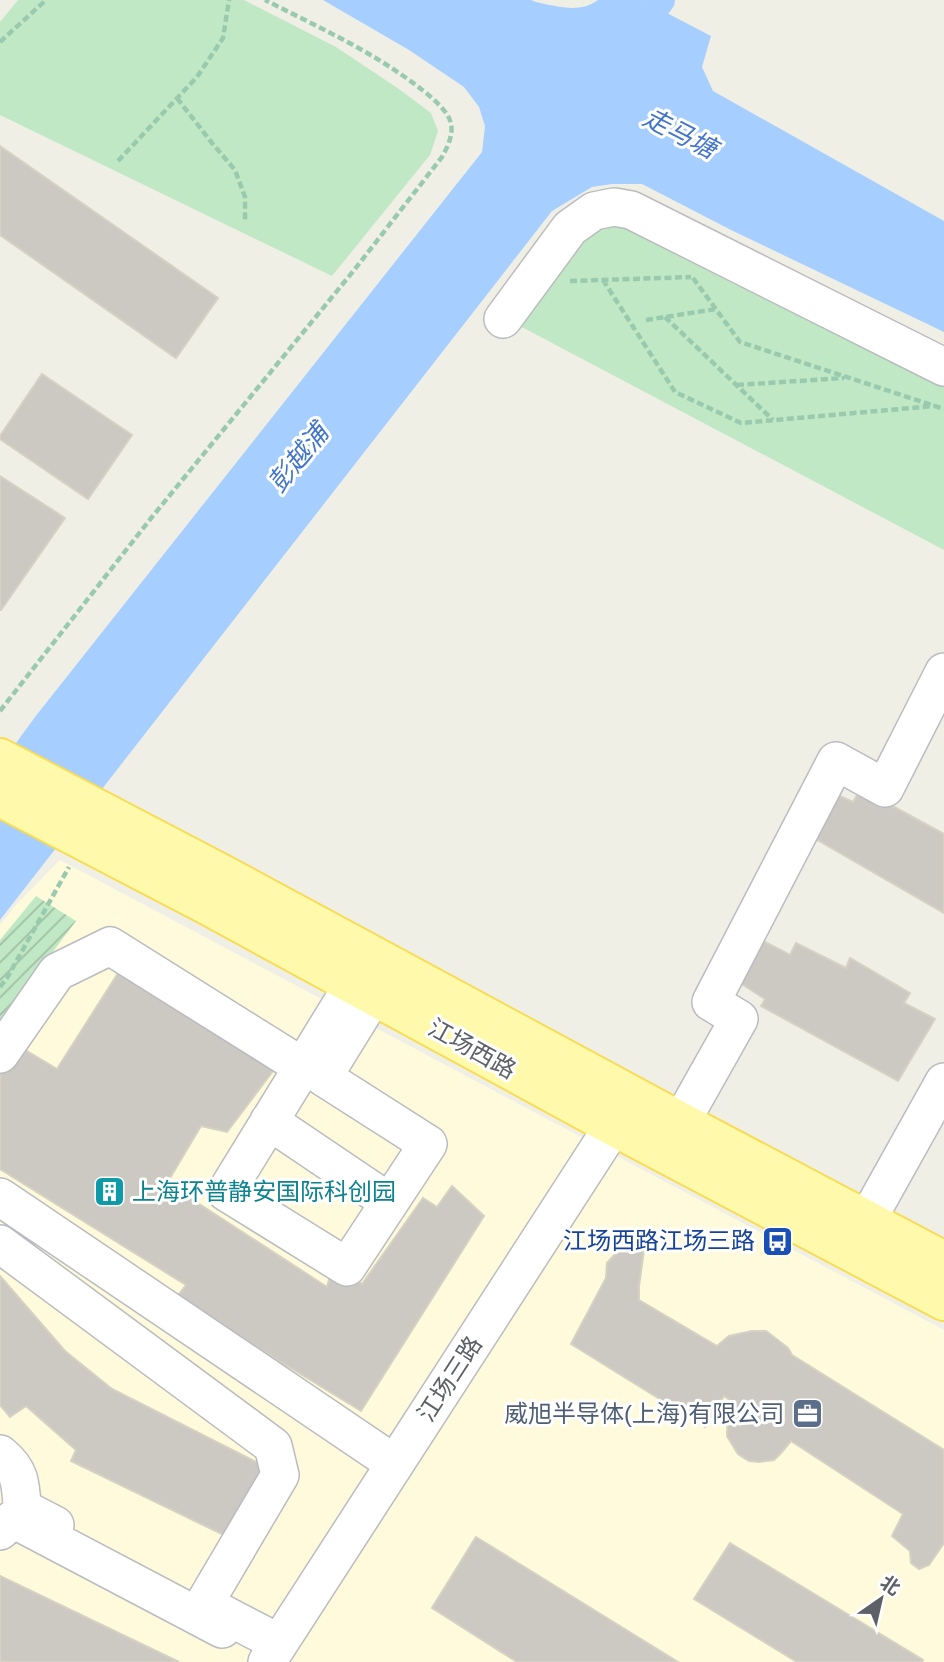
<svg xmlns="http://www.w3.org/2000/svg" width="944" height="1662" font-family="Helvetica,'Noto Sans SC',sans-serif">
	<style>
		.commercial { fill: #fffadb }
		.green { fill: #c1e8c5 }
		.garden { fill: url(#garden-furrows) }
		.water { fill: #a6cfff }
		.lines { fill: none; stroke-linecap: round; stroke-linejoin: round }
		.canal { stroke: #a6cfff; stroke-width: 28 }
		.building { fill: #cbc9c2; stroke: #d5d1c3; stroke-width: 2 }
		.minor-casing { stroke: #babcc1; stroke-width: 40 }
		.major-casing { stroke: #f8dc56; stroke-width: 42 }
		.path { stroke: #99caad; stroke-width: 4.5; stroke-dasharray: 7 3.5; stroke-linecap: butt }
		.minor { stroke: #fff; stroke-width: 37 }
		.major { stroke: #fffaab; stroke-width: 38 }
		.labels { text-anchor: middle; stroke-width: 6; stroke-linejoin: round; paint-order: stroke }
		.street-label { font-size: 24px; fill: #5d6066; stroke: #fff }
		.culture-label { font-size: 24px; fill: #0d838f; stroke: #fff; text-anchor: start }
		.transit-label { font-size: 24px; fill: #164399; stroke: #fff; text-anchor: end }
		.service-label { font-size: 24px; fill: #4e5e75; stroke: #fff; text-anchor: end }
		.water-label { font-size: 26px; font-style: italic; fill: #4275c9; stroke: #fff }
	</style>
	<defs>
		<pattern id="garden-furrows" width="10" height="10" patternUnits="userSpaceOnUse" patternTransform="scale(1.75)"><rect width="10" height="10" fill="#c1e8c5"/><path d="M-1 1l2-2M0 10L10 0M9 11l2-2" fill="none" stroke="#a0bfa4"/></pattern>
	</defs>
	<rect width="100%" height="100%" fill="#f0efe5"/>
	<!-- commercial -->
	<path class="commercial" d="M60,860L944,1330V1662H0V925L16,905Z"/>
	<!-- green -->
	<path class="green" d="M18,0H244L336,47L399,89L431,113L438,131L430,155L332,276L0,115V22Z
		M619,224L944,386V550L518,325L583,232Z"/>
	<!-- garden -->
	<path class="garden" d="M36,896L76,921L0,1022V940Z"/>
	<!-- water -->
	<path class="water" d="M323,0H531L536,2C556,6 580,14 598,0H642L711,36L702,67L713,91L944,221V332L731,230L642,184H612L592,187L552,211L0,920V765L35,717L482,152L485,126L479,107L464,87L409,50Z"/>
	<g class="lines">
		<!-- canal -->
		<path class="canal" d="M633,37L661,0"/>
	</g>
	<!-- building -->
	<path class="building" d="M0,146L218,298L176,358L0,235Z
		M42,374L132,435L88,499L0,439V436Z
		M0,476L65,518L1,610H0Z
		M861,789L944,834V913L807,834L831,792L853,802Z
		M763,941L790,955L796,943L846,968L850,958L910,993L904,1003L935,1019L898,1081L761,1006L765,999L740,983Z
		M120,970L276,1067L227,1132L201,1126L167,1183L327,1287L332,1269L362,1284L423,1198L437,1207L452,1186L484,1216L361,1411L176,1298L186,1285L0,1169V1070L15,1044L57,1069Z
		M629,1248L644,1250L639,1286V1300L717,1346L729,1336L752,1331H766L788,1348L792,1355L944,1450V1543L929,1565L919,1569L911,1563L910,1551L892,1536L903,1514L791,1441L781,1453L774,1460L759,1462L749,1461L738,1454L727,1436L728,1406L731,1401L724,1396L705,1427L571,1344L606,1278L607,1263L615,1254Z
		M0,1276L65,1351L112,1389L270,1469L232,1539L71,1461L76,1450L26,1406L10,1417L0,1405Z
		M476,1537L678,1662H517L432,1608Z
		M730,1543L923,1660L922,1662H797L694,1599Z
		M0,1576L179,1662H0Z"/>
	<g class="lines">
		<defs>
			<path id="minor" d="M503,319L570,228L594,211L614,207L631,210L944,367
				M353,985L226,1192L347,1267L428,1144L323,1077L373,996
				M0,1054L57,972L110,946L303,1067
				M269,1121L389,1202
				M681,1122L739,1019L711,1002L836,761L885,788L944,672
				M0,1197L395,1464
				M867,1220L944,1082
				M0,1244L273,1446L280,1475L204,1604L279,1643
				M0,1454C20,1470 21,1483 22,1508L55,1525
				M0,1531L13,1519L222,1629
				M267,1662L630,1100"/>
			<path id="major" d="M0,758L222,874L681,1122L944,1261
				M0,797L207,905L613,1126L944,1301"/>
		</defs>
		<!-- minor casing -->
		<use href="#minor" class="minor-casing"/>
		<!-- major casing -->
		<use href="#major" class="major-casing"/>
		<!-- path -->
		<path class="path" d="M0,42L46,0
			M177,98L212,143L235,170L245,197V221
			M118,161L197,77L223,38L229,0
			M693,278L740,342L944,409
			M603,280L675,392L741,423L934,406
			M570,281L691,277
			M665,317L773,420
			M646,320L716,309
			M737,385L844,378
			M0,711L152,517L355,269L442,157C449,144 456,130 448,116C442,106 430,96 421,89C374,52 318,27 265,0
			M0,987L7,978L69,867"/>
		<!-- minor -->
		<use href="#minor" class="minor"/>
		<!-- major -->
		<use href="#major" class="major"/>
	</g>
	<!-- icons -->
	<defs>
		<symbol id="building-square" viewBox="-11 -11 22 22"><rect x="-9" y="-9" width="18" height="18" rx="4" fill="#0f9aa8" stroke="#fff"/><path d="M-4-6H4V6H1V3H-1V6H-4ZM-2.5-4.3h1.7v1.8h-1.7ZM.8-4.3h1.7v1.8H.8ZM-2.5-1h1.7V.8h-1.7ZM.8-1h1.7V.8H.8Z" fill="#fff"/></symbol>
		<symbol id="bus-square" viewBox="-11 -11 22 22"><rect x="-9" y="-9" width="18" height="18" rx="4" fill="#1a4fb4" stroke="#fff"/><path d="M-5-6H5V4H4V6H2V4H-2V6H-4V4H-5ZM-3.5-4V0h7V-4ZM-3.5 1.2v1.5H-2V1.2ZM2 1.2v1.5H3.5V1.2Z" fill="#fff"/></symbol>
		<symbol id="office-square" viewBox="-11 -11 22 22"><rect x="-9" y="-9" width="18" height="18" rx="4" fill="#5c6f8a" stroke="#fff"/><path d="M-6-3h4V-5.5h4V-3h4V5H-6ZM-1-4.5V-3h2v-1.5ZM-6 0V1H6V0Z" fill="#fff"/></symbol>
	</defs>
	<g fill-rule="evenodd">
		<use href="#building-square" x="92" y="1174" width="35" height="35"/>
		<use href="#bus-square" x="760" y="1224" width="35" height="35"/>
		<use href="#office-square" x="790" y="1396" width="35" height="35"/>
	</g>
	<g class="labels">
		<!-- street labels -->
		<g class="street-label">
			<text transform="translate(472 1049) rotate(29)" y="8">江场西路</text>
			<text transform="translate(450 1379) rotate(-57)" y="8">江场三路</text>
		</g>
		<!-- culture labels -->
		<g class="culture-label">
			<text x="132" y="1200">上海环普静安国际科创园</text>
		</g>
		<!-- transit labels -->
		<g class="transit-label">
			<text x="755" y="1249">江场西路江场三路</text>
		</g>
		<!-- service labels -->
		<g class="service-label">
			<text x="784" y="1422">威旭半导体(上海)有限公司</text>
		</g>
		<!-- water labels -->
		<g class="water-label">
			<text transform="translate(680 133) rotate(27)" y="9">走马塘</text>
			<text transform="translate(298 458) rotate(-51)" y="9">彭越浦</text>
		</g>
	</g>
	<!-- north arrow -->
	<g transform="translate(881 1599) rotate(34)" stroke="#ffffff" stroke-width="5" paint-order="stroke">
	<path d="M0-5L12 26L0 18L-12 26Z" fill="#5d6066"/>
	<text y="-10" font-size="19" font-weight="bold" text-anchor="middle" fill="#5d6066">北</text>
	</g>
</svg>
